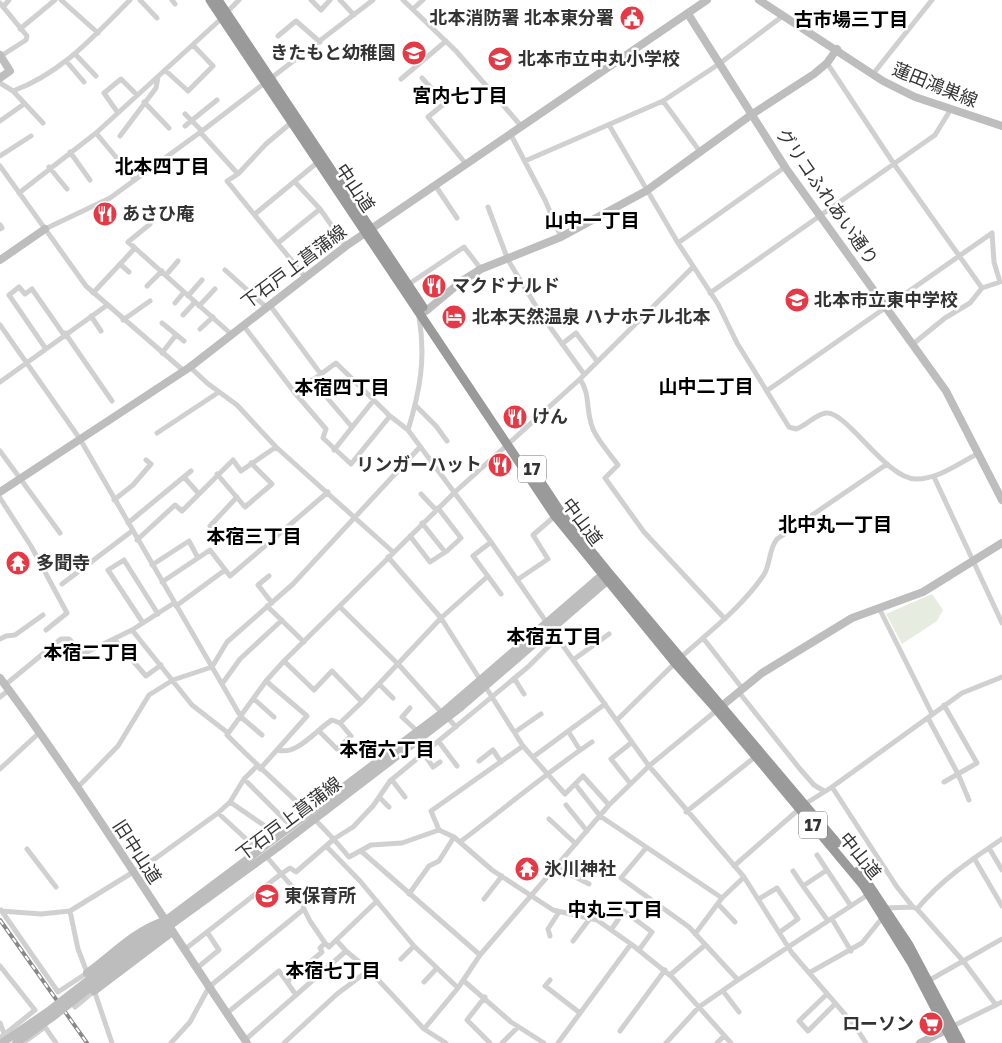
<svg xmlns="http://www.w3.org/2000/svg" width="1002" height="1043" font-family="'Golos Text','Noto Sans JP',sans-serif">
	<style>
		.green { fill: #e6ecdf }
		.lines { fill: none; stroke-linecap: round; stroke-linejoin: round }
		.street { stroke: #d0d0d0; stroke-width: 5 }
		.secondary { stroke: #bdbdbd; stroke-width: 8 }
		.highway { stroke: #9a9a9a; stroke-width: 9 }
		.rail-casing { stroke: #888; stroke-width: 4 }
		.rail { stroke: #fff; stroke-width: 2; stroke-dasharray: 5.5; stroke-linecap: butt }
		.secondary-bridge { stroke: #bdbdbd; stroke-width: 8 }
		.labels { text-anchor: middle; stroke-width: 5; stroke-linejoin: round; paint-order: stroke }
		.shield { fill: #fff; stroke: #707070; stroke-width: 1 }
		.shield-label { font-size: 16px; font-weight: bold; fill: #333 }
		.poi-label { font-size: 18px; font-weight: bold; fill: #333; stroke: #fff; text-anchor: start }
		.street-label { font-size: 18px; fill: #333; stroke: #fff }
		.neighbourhood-label { font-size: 19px; font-weight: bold; fill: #000; stroke: #fff }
	</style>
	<rect width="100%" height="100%" fill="#fff"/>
	<!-- green -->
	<path class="green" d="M932,594L943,610L937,621L902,644L886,614Z"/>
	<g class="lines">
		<!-- street -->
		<path class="street" d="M61,0L98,33
			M140,0L157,18
			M172,0L175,4
			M311,0L321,10L330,0
			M340,0L354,15
			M403,0L456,51L522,127
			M0,3L27,36L26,40L1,56
			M3,7L9,0
			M414,8L423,0
			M226,13L239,0
			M20,29L55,0
			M278,36L296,21L320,42
			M75,54L96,76
			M67,62L84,82
			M827,63L894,164L982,288L1000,282L994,262L992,233
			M165,70L188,91L213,66L193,45
			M873,74L932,0
			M422,78L445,103L428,117L466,164
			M401,79L446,41
			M0,83L13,91L43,123
			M13,91C62,73 94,36 130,0
			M663,101L701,153
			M144,102L169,128
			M118,113L104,93L121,79L137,95
			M185,114L202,131
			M0,121L24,104
			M292,122L266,144L238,174L227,181L305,277
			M609,125L678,243L718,304L737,343L789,427L796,429C806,426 816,414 826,413C846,410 886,479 916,479C939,479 959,463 979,453
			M185,126L217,100
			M200,132L238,174
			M96,133L135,180
			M511,135L545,200L561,237
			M120,136L156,88L158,77
			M70,152L90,180
			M0,156L31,136
			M525,161L663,101L719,64L784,15
			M0,166L86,286L184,371
			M49,167L67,189
			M295,182L320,209L346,246
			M435,185L457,218
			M19,193L96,133L222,18
			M488,207L508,260L542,316L584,374
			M255,214L318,162
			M0,225L2,228L0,229
			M45,229L110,198L202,131L373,0
			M278,243L320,209
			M678,243L785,167
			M135,248L128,242L150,224
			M121,265L129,272
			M225,270L266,307
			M166,275L178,261
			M409,284L464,247L481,269
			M147,286L162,271
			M93,293L135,248L231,334
			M710,293L935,135L951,109
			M188,296L202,280
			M175,303L184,292
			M269,304L320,373
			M199,306L215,289
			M183,315L195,302
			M91,316L101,331
			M419,317C426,358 420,391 408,430L491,542L547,623
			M123,320L150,301
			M162,323L184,341
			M0,325L80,439L241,717L262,735
			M243,325L295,393L336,363L390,416L351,464L323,438L326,429L295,393
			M200,329L213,317
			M65,333L112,401
			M562,344L576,333L597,361
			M913,344L945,318L970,303L982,288
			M46,349L9,295L19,287L25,294L32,289L64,335
			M162,353L176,335
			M190,367L207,383L237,405L276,447L393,552
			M580,379C591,395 585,410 593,429C598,441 610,454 618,465L605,478L644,532L725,619
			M312,380L352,427
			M0,382L106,306
			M768,390L992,233
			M415,405L436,426L447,441
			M390,416L408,430
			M157,433L219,392
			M334,450L373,401
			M0,451L60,533
			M217,474L245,507L272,484L251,463
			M184,477L199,494
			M934,477L1002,623
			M421,494L436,510
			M0,498L31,546L67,613L46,630
			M114,500L133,485L151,464L146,460
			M128,523L191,471
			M422,523L445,552
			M210,526L237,497
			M410,536L430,562L447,551L461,538L438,508
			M137,540L175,505L182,511L233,460L241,471L276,447
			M491,542L473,556L501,594
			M388,557L441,618L481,681
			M152,565L189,541L198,558
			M269,576L258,585L272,603
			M517,580L548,559L533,535L555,516
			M162,582L210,550L230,576L328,492
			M62,584L132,531
			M176,606L225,570
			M267,606L304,642
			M340,607L398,664L442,713
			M879,608L932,714
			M143,623L108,570L124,560L158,614
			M551,629L649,766L744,877L792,953L855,1026L866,1043
			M132,630L192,705L228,733
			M703,638L742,688
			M0,639L6,636L15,635L43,615
			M114,639L146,676L161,665
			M680,658C709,632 741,608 763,576C771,565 768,550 777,539L887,464
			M573,660L609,634
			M284,661L314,690L332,671L362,702
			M514,678L524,694
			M222,684L240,659L282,620
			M379,684L393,698
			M5,685L61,639H69L83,654L132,630L174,603
			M485,686L523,746L565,794L583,776L609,805
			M738,691L800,769L814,785L824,791
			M0,697L9,690
			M254,699L274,717
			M944,705L977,763L944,782
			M410,708L402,717L417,731
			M447,717L456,727
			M928,718L958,774L969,800
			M617,720L675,663
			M340,723L362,702L441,618L488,576
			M568,731L580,750
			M515,732L541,714
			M439,742L457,766
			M523,746L431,811L439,830L454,837L492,870L553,910L597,920L631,944L672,977L731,1043
			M278,750C297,756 317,729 332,720L340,723L351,736L337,749L319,731
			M424,754L433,767L440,762
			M533,757L605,704
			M479,761L493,750L501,762
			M0,769L40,732
			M260,769L307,716L266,681
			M244,779L290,825
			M392,780L405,797
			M630,783L611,759L631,743
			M575,784L600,816L722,898L744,877
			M78,787L118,746L149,695L173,680L212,667L227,642L293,584L420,447
			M832,787L962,693L1002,677
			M379,797L389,807
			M230,802L278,835
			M566,805L587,831
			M686,812L755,757
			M218,813L258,850
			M549,819L576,844
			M439,830L402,843L371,845L349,857C312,812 267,776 227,735L266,681L284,661L455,492L580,379L693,267
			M460,842C504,809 546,773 592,742
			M326,846L360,881L414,946L458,988
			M646,848L621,878L689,927L738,980L869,894
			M989,848L1002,870
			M27,849L56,887
			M361,851L480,955
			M817,855L827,870
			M974,858L1002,906
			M734,866L805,804L832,787L897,887L913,907
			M556,867L589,884
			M793,871L803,886
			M409,894L429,866L439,861L454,837
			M484,899L502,876
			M759,899L777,888L798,919L780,932
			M718,904L735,922
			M886,908L913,907L917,909C941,880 971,860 1002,839
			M304,909L310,921L325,943
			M917,909L964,962L996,1005
			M1,910L58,992L87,973
			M1,911L41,914L70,911L156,858L218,813L230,802L244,779L257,766
			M70,911L78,949L88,975
			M832,919L851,951
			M828,921L803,886L827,870L851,906
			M611,930L624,911L652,932L639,950
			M695,934L722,898
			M550,936L548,929L559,912
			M573,941L591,917
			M184,950L281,874L290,868L296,872L334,839L353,827L373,806L390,781L528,667L557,638
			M346,951L369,970
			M401,959L414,946
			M0,966L35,1010L0,1038
			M197,968L219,950L207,932
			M809,973L862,943L883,917
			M670,975L705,945
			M550,980L545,986L580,1013
			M464,981L511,1022L544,1043
			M928,981L1002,939
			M287,982L296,995
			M424,982L437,968
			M94,990L112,1043
			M723,991L739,1012
			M827,994L799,1021L808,1031L835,1004
			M485,997L467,1020L490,1043
			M71,1001L75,1007L94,991
			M227,1013L279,971L287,982L322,952L320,948L325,943L329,947L377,901
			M0,1023L5,1036
			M951,1027L1002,1002
			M424,1029L458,988L480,955L609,805L649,766L717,710
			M620,1031L665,970
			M245,1040L346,951L336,940
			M23,1043L45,1027L56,1043
			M171,1043L190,1022L209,987L304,909L301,897L266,856
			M284,1043L337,994L369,970L424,1029L446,1043
			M502,1043L518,1027
			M558,1043L631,944
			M666,1043L699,1007L738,980
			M717,1043L724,1036"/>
		<!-- secondary -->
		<path class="secondary" d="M759,0L883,81L915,97L1002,126
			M688,14L785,167L946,391L1002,500
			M0,55L10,71L0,78
			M0,260L45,229
			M426,311L462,281L481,269L561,237L646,191L751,115L814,74L827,63L837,49
			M0,492L190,367L346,246L707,0
			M0,678C88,796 164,922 247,1043
			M718,709L762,673L852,618L923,592L1002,543
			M157,927L442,713L602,575L609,573L606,582L461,707L278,847L161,932
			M87,973C111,956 133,932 161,922
			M94,991L172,932
			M920,1043L946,1030"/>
		<!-- highway -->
		<path class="highway" d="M210,0L555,516L675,663L717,710L863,885L911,962L953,1043
			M218,0L423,307
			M527,461L566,520L609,573L837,843
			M859,870L909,945L961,1043"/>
		<defs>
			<path id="rail" d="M0,920L87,1043"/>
		</defs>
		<!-- rail casing -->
		<use href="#rail" class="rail-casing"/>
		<!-- rail -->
		<use href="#rail" class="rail"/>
		<!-- secondary-bridge -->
		<path class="secondary-bridge" d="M2,1043L50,1010L157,927
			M16,1043L54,1016L161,932"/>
	</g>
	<!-- icons -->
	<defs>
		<symbol id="civic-disc" viewBox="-11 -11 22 22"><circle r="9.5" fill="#e63946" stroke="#fff"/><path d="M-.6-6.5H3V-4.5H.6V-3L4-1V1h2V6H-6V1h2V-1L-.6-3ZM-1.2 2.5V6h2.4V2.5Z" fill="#fff"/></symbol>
		<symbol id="school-disc" viewBox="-11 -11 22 22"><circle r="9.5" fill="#e63946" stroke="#fff"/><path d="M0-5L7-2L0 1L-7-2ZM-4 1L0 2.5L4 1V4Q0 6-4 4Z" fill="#fff"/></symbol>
		<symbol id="restaurant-disc" viewBox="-11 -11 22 22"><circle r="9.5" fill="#e63946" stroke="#fff"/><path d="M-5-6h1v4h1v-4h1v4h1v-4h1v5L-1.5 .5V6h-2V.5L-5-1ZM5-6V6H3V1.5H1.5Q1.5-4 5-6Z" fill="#fff"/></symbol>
		<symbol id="hotel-disc" viewBox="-11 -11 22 22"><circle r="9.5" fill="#e63946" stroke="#fff"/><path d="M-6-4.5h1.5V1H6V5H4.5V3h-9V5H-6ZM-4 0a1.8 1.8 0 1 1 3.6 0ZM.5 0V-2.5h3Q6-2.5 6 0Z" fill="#fff"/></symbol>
		<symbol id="temple-disc" viewBox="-11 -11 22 22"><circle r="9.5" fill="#e63946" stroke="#fff"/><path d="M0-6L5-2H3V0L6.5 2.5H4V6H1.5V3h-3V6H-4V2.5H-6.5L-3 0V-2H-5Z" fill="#fff"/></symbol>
		<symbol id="supermarket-disc" viewBox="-11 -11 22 22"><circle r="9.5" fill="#e63946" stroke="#fff"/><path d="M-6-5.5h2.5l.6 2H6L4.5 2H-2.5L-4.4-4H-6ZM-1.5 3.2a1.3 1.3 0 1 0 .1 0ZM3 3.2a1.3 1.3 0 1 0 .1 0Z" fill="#fff"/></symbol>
	</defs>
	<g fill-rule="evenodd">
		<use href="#civic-disc" x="618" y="4" width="28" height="28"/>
		<use href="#school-disc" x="400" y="39" width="28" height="28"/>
		<use href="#school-disc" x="486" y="45" width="28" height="28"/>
		<use href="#restaurant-disc" x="91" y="200" width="28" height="28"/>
		<use href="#restaurant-disc" x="420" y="272" width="28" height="28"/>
		<use href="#school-disc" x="783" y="286" width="28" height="28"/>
		<use href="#hotel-disc" x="440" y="303" width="28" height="28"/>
		<use href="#restaurant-disc" x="501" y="403" width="28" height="28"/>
		<use href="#restaurant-disc" x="486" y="451" width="28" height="28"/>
		<use href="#temple-disc" x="4" y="549" width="28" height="28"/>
		<use href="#temple-disc" x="513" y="855" width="28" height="28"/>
		<use href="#school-disc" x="253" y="882" width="28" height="28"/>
		<use href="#supermarket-disc" x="917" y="1010" width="28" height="28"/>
	</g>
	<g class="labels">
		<!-- shield labels -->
		<g class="shield">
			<rect x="518" y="455.5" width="28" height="27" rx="4"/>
			<rect x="799" y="811.5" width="28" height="27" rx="4"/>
		</g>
		<g class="shield-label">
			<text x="532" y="475">17</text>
			<text x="813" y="831">17</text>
		</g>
		<!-- poi labels -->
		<g class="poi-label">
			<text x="614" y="24" text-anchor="end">北本消防署 北本東分署</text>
			<text x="396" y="59" text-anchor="end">きたもと幼稚園</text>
			<text x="518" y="65">北本市立中丸小学校</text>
			<text x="122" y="220">あさひ庵</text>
			<text x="452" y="292">マクドナルド</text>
			<text x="814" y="306">北本市立東中学校</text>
			<text x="472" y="323">北本天然温泉 ハナホテル北本</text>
			<text x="532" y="423">けん</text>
			<text x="482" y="471" text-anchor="end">リンガーハット</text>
			<text x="36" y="569">多聞寺</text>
			<text x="544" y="875">氷川神社</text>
			<text x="284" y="902">東保育所</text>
			<text x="914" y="1030" text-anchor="end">ローソン</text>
		</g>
		<!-- street labels -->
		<g class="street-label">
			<text transform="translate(935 85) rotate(22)" y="6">蓮田鴻巣線</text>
			<text transform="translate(355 188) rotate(56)" y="6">中山道</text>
			<text transform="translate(827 197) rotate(55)" y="6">グリコふれあい通り</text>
			<text transform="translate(294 267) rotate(-37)" y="6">下石戸上菖蒲線</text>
			<text transform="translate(582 522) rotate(53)" y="6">中山道</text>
			<text transform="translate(289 819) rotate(-37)" y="6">下石戸上菖蒲線</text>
			<text transform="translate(137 852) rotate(57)" y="6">旧中山道</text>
			<text transform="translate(860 856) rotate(51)" y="6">中山道</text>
		</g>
		<!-- neighbourhood labels -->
		<g class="neighbourhood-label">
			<text x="851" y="26">古市場三丁目</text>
			<text x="460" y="102">宮内七丁目</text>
			<text x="162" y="173">北本四丁目</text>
			<text x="592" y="227">山中一丁目</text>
			<text x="706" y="393">山中二丁目</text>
			<text x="342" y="394">本宿四丁目</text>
			<text x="835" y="531">北中丸一丁目</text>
			<text x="254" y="543">本宿三丁目</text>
			<text x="554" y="643">本宿五丁目</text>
			<text x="91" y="659">本宿二丁目</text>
			<text x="387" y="756">本宿六丁目</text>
			<text x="615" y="916">中丸三丁目</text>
			<text x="333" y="977">本宿七丁目</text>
		</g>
	</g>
</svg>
